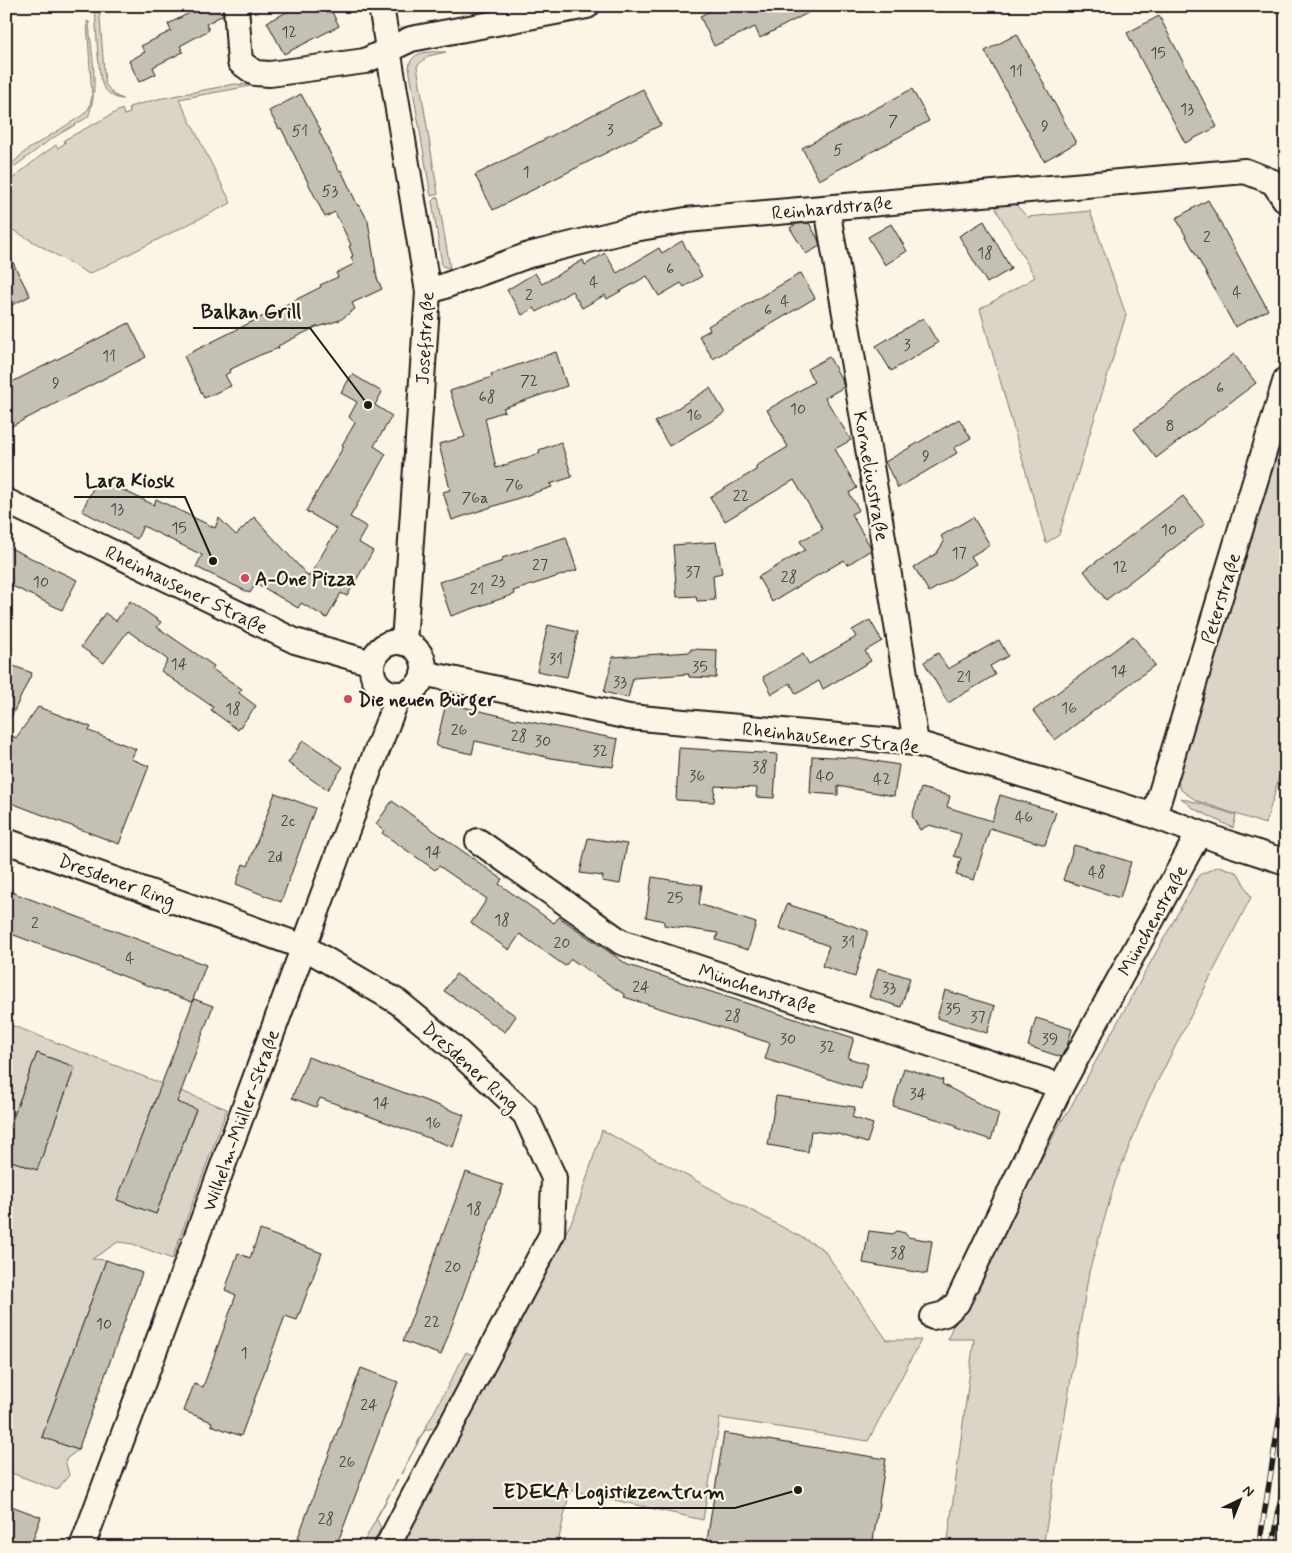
<svg xmlns="http://www.w3.org/2000/svg" width="1292" height="1553" font-family="Mynerve,sans-serif">
	<style>
		.green { fill: #dbd5c8; stroke: #7c7872; fill-rule: evenodd }
		.building { fill: #c4c0b3; stroke: #1c1c1c }
		.lines { fill: none; stroke-linecap: round; stroke-linejoin: round }
		.street-casing { stroke: #1c1c1c; stroke-width: 28 }
		.street { stroke: #fcf5e5; stroke-width: 24 }
		.rail-casing { stroke: #1c1c1c; stroke-width: 5.5 }
		.rail { stroke: #fcf5e5; stroke-width: 4; stroke-dasharray: 11; stroke-linecap: butt }
		.poi-dot { fill: #d1495b; stroke: #fcf5e5; stroke-width: 2 }
		.labels { text-anchor: middle; stroke-width: 4.5; stroke-linejoin: round; paint-order: stroke }
		.number-label { font-size: 16px; fill: #464542 }
		.street-label { font-size: 19px; fill: #1c1c1c; stroke: #fcf5e5 }
		.poi-label { font-size: 19px; font-weight: bold; fill: #1c1c1c; stroke: #fcf5e5; text-anchor: start }
		.leader { fill: none; stroke: #1c1c1c; stroke-width: 2 }
		.callout-dot { fill: #1c1c1c; stroke: #fcf5e5; stroke-width: 2 }
		.callout-label { font-size: 20px; text-anchor: middle; font-weight: bold; fill: #1c1c1c; stroke: #fcf5e5; stroke-width: 4.5; stroke-linejoin: round; paint-order: stroke }
	</style>
	<rect width="100%" height="100%" fill="#fcf5e5"/>
	<filter id="ink" filterUnits="userSpaceOnUse"><feTurbulence type="fractalNoise" baseFrequency=".02" numOctaves="2"/><feDisplacementMap in="SourceGraphic" scale="10" xChannelSelector="R" yChannelSelector="G"/><feConvolveMatrix kernelMatrix="1 2 1 2 8 2 1 2 1" color-interpolation-filters="sRGB"/></filter>
	<g filter="url(#ink)">
		<!-- green -->
		<path class="green" d="M95,6H99L105,84L114,95L123,99C115,99 107,93 103,86C98,77 96,21 95,6Z
			M87,21L89,22C91,53 100,87 88,117L51,139L6,173V169L27,150L83,115L89,108L92,97Z
			M446,52L428,56L417,66L438,194L431,196L409,67C412,49 432,52 446,52Z
			M289,79L179,99L231,203L89,274L6,226V184L39,157L56,145L58,148L65,143L64,140L122,109L124,115L130,113L129,107L158,99L235,84L249,85Z
			M438,197L450,268L442,266L441,258L432,201Z
			M1012,200L1027,217L1090,211L1126,315L1059,535L1046,543L980,309L1035,277L997,211L996,208L998,202Z
			M1286,413V749L1274,796L1265,824L1197,801L1181,790L1177,779Z
			M1181,798L1236,815L1233,828L1193,808Z
			M1219,866L1238,873L1251,897L1148,1100L1115,1182L1089,1272L1043,1547H947L974,1339H948L959,1308L1049,1145L1059,1125L1070,1108L1199,875Z
			M6,1023L227,1109L172,1259L133,1244L118,1242L92,1259L106,1260L42,1437L78,1450L65,1460L69,1475L57,1490L6,1471V1159L37,1170L75,1067L37,1053L6,1137ZM157,1095L196,1110L156,1214L118,1200Z
			M602,1130L823,1249L887,1340H921L868,1441L720,1418L703,1520L570,1490L557,1547H401L575,1215Z
			M466,1352L474,1356L435,1427L424,1431L401,1474Z
			M398,1479L376,1518L381,1528L371,1547H361Z"/>
		<!-- building -->
		<path class="building" d="M203,6H222L223,15L206,24L209,30L180,46L183,52L153,67L156,74L139,82L129,61L145,52L141,46L171,31L168,24Z
			M299,6H329L339,26L284,54L267,22Z
			M721,6H821L760,38L755,27L714,46L700,16Z
			M1159,16L1217,127L1185,143L1127,33Z
			M1017,34L1076,143L1044,161L985,51Z
			M643,89L661,125L493,210L475,175Z
			M912,89L929,121L819,180L802,148Z
			M301,94L317,123L321,130L319,131L339,171L341,170L358,206H360L368,221L377,278L382,289L352,303L355,309L340,320L318,327V326L278,346L279,348L260,355L229,370L230,372L225,375L231,386L204,398L184,356L321,287L320,285L338,277L336,273L354,264L351,257L353,256L349,246L351,245L335,212L325,217L281,128L279,129L269,111Z
			M1208,200L1268,310L1235,327L1176,218Z
			M984,221L1011,269L987,283L959,236Z
			M809,223L818,239L820,246L806,254L790,228L796,224Z
			M891,224L907,251L885,265L868,237Z
			M682,241L702,276L684,287L681,283L659,296L647,276L607,299L605,295L582,308L572,291L537,312L534,308L522,315L507,290L535,273L542,284L583,260L585,265L605,253L617,273L659,248L662,253Z
			M6,249L30,296L6,308Z
			M801,273L815,298L713,359L699,336L710,330L708,326L725,316L726,317Z
			M923,318L938,343L891,371L876,346Z
			M129,323L146,357L6,429V385Z
			M556,352L567,386L503,408L505,411L485,418L496,468L540,453L539,450L561,442L572,477L550,484L552,487L452,520L443,492L450,490L439,444L465,437L450,391L492,377L491,374Z
			M1234,354L1256,383L1156,458L1134,429Z
			M829,357L842,380L844,387L825,398L851,440L835,449L857,488L849,493L859,510L851,514L870,546L871,550L847,565L844,560L772,602L758,577L805,550L800,541L823,529L794,480L725,521L710,497L756,470V466L788,447L767,410L814,382L807,369Z
			M352,374L382,392L375,405L392,416L374,446L386,454L350,517L367,527L358,542L373,551L347,596L341,593L327,618L301,603L298,608L256,583L250,593L196,567L202,555L143,526L137,539L82,511L98,478L154,505L156,499L215,528L219,518L236,535L254,517L309,577L337,529L306,511L344,446L342,445L355,423L349,417L357,402L341,393Z
			M710,388L725,413L669,446L655,422Z
			M959,419L971,438L954,448L957,453L898,488L885,462Z
			M1183,496L1205,524L1106,600L1084,571Z
			M973,517L990,545L971,556L976,564L929,592L914,567L936,554L944,542L941,536Z
			M566,537L577,570L513,591L515,594L451,616L439,582L503,561L502,558Z
			M716,542L722,573L713,575L715,600L697,601L696,596L677,597L673,545Z
			M6,546L77,580L62,610L6,583Z
			M130,601L161,622L157,627L214,666L212,669L242,689L239,693L256,706L238,730L211,710L213,707L161,671L168,660L128,631L104,663L81,647L105,613L116,621Z
			M870,620L882,641L865,651L871,661L823,689L819,681L796,694L790,683L772,694L763,677L803,654L809,664L856,637L852,630Z
			M548,625L578,632L567,677L537,671Z
			M1133,636L1155,665L1055,740L1033,711Z
			M999,640L1008,656L990,666L995,675L948,703L924,662L938,653L948,669Z
			M691,649L717,650L716,678L689,677V674L633,678L628,698L604,692L613,657L690,652Z
			M6,663L32,673L6,728Z
			M446,703L510,718L618,739L613,767L551,758L475,741L472,754L436,746Z
			M38,707L91,727L89,731L136,749L131,759L149,766L119,844L6,801V732L16,738Z
			M303,740L343,767L327,790L288,763Z
			M679,748L777,754L774,798L756,797L757,788L715,786L714,802L676,800Z
			M812,756L857,758L899,765L894,796L838,786V795L810,793Z
			M921,788L950,796L947,807L992,821L1000,795L1056,812L1045,845L990,828L974,880L956,875L961,858L954,856L961,834L929,825L920,830L912,816Z
			M275,793L315,808L281,902L236,884L243,864L248,866Z
			M392,801L502,879L499,884L554,923L559,917L628,965L854,1038L848,1058L868,1064L861,1089L765,1059L770,1043L624,997L625,995L571,959L565,966L520,934L509,950L471,923L487,899L439,866L435,870L382,833L384,830L376,824Z
			M588,838L627,844L620,884L602,881L603,876L580,873Z
			M1074,845L1131,862L1120,898L1063,880Z
			M652,877L702,885L699,904L756,923L748,950L716,940L718,933L664,925V921L646,917Z
			M6,890L206,965L192,1002L6,932Z
			M787,904L868,931L855,977L822,966L829,946L779,928Z
			M878,968L910,978L901,1007L869,997Z
			M456,974L516,1016L505,1032L444,991Z
			M945,990L995,1006L987,1033L937,1018Z
			M194,999L213,1006L177,1102L196,1109L156,1214L117,1200Z
			M1036,1018L1072,1029L1067,1046L1061,1057L1028,1046Z
			M37,1053L75,1067L37,1170L6,1159V1137Z
			M308,1057L464,1115L453,1147L320,1098L316,1107L292,1098Z
			M904,1068L943,1080L942,1084L999,1114L991,1140L956,1128V1125L893,1106Z
			M776,1096L855,1107L852,1117L873,1124L867,1143L838,1134L811,1131L808,1152L768,1145Z
			M466,1172L503,1185L441,1355L403,1341Z
			M260,1230L322,1253L297,1320L285,1316L241,1436L211,1425L212,1422L184,1411L194,1384L203,1387L236,1295L225,1290L238,1253L250,1258Z
			M869,1231L893,1234L897,1231L905,1233L908,1237L932,1241L927,1274L863,1263Z
			M106,1260L142,1273L78,1450L42,1437Z
			M361,1368L398,1382L336,1547H315L297,1540Z
			M724,1433L886,1459L872,1547H706Z
			M6,1504L41,1517L30,1547H20L6,1542Z"/>
		<g class="lines">
			<defs>
				<path id="street" d="M236,6L240,62L255,73L270,74L365,61L411,39L587,6
					M381,6L428,292L404,643
					M827,208L878,507L916,743
					M428,292L529,255L629,230L686,220L1245,171L1273,182L1286,201
					M6,501L295,641L372,663
					M372 668a26 26 0 1 1 52 0a26 26 0 1 1-52 0Z
					M423,673L629,717L916,743L1044,781L1154,816L1221,841L1286,862
					M1154,816L1286,379
					M6,841L304,947L398,1002L454,1048L525,1114L554,1178L552,1234L387,1547
					M478,841L621,942L810,1005L1061,1086
					M933,1317L945,1314L957,1303L1061,1086L1199,833
					M82,1547L368,773L399,694"/>
			</defs>
			<!-- street casing -->
			<use href="#street" class="street-casing"/>
			<!-- street -->
			<use href="#street" class="street"/>
			<defs>
				<path id="rail" d="M1259,1547L1286,1377
					M1273,1547L1286,1465"/>
			</defs>
			<!-- rail casing -->
			<use href="#rail" class="rail-casing"/>
			<!-- rail -->
			<use href="#rail" class="rail"/>
		</g>
	</g>
	<!-- markers -->
	<g class="poi-dot">
		<circle cx="245" cy="578" r="5"/>
		<circle cx="348" cy="699" r="5"/>
	</g>
	<g class="labels">
		<!-- number labels -->
		<g class="number-label">
			<text x="289" y="37">12</text>
			<text x="1158" y="58">15</text>
			<text x="1016" y="76">11</text>
			<text x="1187" y="114">13</text>
			<text x="893" y="126">7</text>
			<text x="1045" y="131">9</text>
			<text x="610" y="135">3</text>
			<text x="300" y="136">51</text>
			<text x="838" y="155">5</text>
			<text x="526" y="177">1</text>
			<text x="330" y="196">53</text>
			<text x="1207" y="242">2</text>
			<text x="985" y="258">18</text>
			<text x="670" y="274">6</text>
			<text x="594" y="287">4</text>
			<text x="1237" y="297">4</text>
			<text x="529" y="300">2</text>
			<text x="785" y="306">4</text>
			<text x="768" y="315">6</text>
			<text x="907" y="350">3</text>
			<text x="109" y="361">11</text>
			<text x="529" y="386">72</text>
			<text x="56" y="388">9</text>
			<text x="1220" y="393">6</text>
			<text x="487" y="402">68</text>
			<text x="798" y="414">10</text>
			<text x="694" y="420">16</text>
			<text x="1170" y="431">8</text>
			<text x="926" y="461">9</text>
			<text x="514" y="490">76</text>
			<text x="741" y="501">22</text>
			<text x="475" y="503">76a</text>
			<text x="117" y="514">13</text>
			<text x="179" y="533">15</text>
			<text x="1169" y="535">10</text>
			<text x="959" y="558">17</text>
			<text x="540" y="570">27</text>
			<text x="1120" y="572">12</text>
			<text x="693" y="577">37</text>
			<text x="789" y="582">28</text>
			<text x="498" y="586">23</text>
			<text x="41" y="587">10</text>
			<text x="477" y="594">21</text>
			<text x="556" y="664">31</text>
			<text x="179" y="669">14</text>
			<text x="700" y="672">35</text>
			<text x="1119" y="676">14</text>
			<text x="964" y="682">21</text>
			<text x="620" y="687">33</text>
			<text x="1069" y="713">16</text>
			<text x="233" y="714">18</text>
			<text x="459" y="735">26</text>
			<text x="519" y="741">28</text>
			<text x="543" y="746">30</text>
			<text x="600" y="756">32</text>
			<text x="760" y="772">38</text>
			<text x="697" y="781">36</text>
			<text x="825" y="781">40</text>
			<text x="882" y="784">42</text>
			<text x="1024" y="822">46</text>
			<text x="288" y="826">2c</text>
			<text x="433" y="857">14</text>
			<text x="275" y="862">2d</text>
			<text x="1097" y="877">48</text>
			<text x="675" y="903">25</text>
			<text x="502" y="925">18</text>
			<text x="35" y="928">2</text>
			<text x="848" y="947">31</text>
			<text x="562" y="948">20</text>
			<text x="130" y="963">4</text>
			<text x="641" y="992">24</text>
			<text x="889" y="993">33</text>
			<text x="953" y="1014">35</text>
			<text x="733" y="1021">28</text>
			<text x="978" y="1022">37</text>
			<text x="788" y="1044">30</text>
			<text x="1050" y="1044">39</text>
			<text x="827" y="1052">32</text>
			<text x="918" y="1099">34</text>
			<text x="381" y="1108">14</text>
			<text x="433" y="1128">16</text>
			<text x="474" y="1214">18</text>
			<text x="898" y="1258">38</text>
			<text x="453" y="1272">20</text>
			<text x="432" y="1327">22</text>
			<text x="104" y="1329">10</text>
			<text x="244" y="1358">1</text>
			<text x="369" y="1410">24</text>
			<text x="347" y="1467">26</text>
			<text x="326" y="1524">28</text>
		</g>
		<!-- street labels -->
		<g class="street-label">
			<text transform="translate(832 207) rotate(-5)" y="7">Reinhardstraße</text>
			<text transform="translate(424 338) rotate(-87)" y="7">Josefstraße</text>
			<text transform="translate(872 476) rotate(80)" y="7">Korneliusstraße</text>
			<text transform="translate(187 589) rotate(26)" y="7">Rheinhausener Straße</text>
			<text transform="translate(1220 598) rotate(-73)" y="7">Peterstraße</text>
			<text transform="translate(831 737) rotate(6)" y="7">Rheinhausener Straße</text>
			<text transform="translate(117 880) rotate(20)" y="7">Dresdener Ring</text>
			<text transform="translate(1152 920) rotate(-61)" y="7">Münchenstraße</text>
			<text transform="translate(758 988) rotate(18)" y="7">Münchenstraße</text>
			<text transform="translate(471 1066) rotate(42)" y="7">Dresdener Ring</text>
			<text transform="translate(240 1120) rotate(-70)" y="7">Wilhelm-Müller-Straße</text>
		</g>
		<!-- poi labels -->
		<g class="poi-label">
			<text x="255" y="585">A-One Pizza</text>
			<text x="358" y="706">Die neuen Bürger</text>
		</g>
	</g>
	<!-- callouts -->
	<path class="leader" d="M368 405L310 328H193M213 561L185 497H74M798 1490L735 1508H493"/>
	<g class="callout-dot">
		<circle cx="368" cy="405" r="5"/>
		<circle cx="213" cy="561" r="5"/>
		<circle cx="798" cy="1490" r="5"/>
	</g>
	<g class="callout-label">
		<text x="251" y="318">Balkan Grill</text>
		<text x="130" y="487">Lara Kiosk</text>
		<text x="614" y="1498">EDEKA Logistikzentrum</text>
	</g>
	<!-- margin -->
	<rect width="1292" height="1553" fill="none" stroke="#fcf5e5" stroke-width="25"/>
	<rect x="12" y="12" width="1267" height="1528" fill="none" stroke="#1c1c1c" stroke-width="2" filter="url(#ink)"/>
	<!-- north arrow -->
	<g transform="translate(1240 1500) rotate(43)" stroke="#fcf5e5" stroke-width="4" paint-order="stroke">
	<path d="M0-4L9 19L0 12L-9 19Z" fill="#1c1c1c"/>
	<text y="-8" font-size="14" font-weight="bold" text-anchor="middle" fill="#1c1c1c">N</text>
	</g>
</svg>
